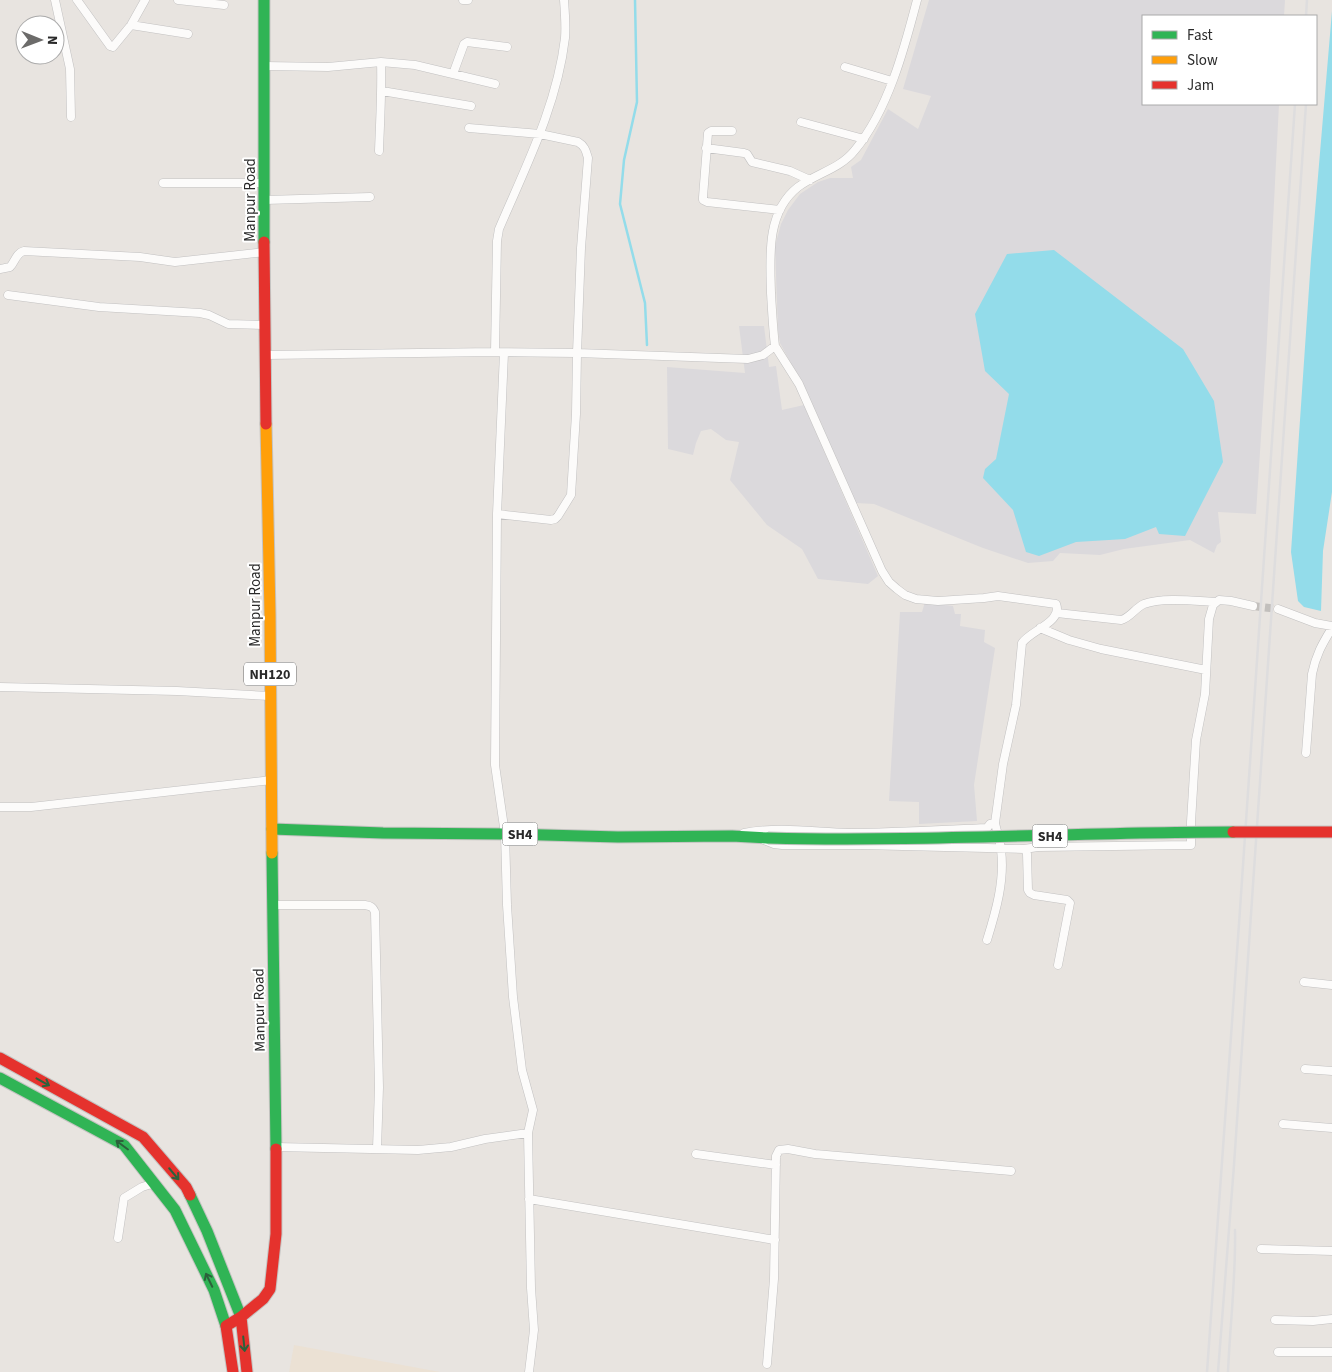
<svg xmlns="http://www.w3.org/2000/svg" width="1332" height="1372" font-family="'Source Sans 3',sans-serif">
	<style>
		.industrial { fill: #dbd9dc }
		.education { fill: #ebe1d4 }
		.water { fill: #93dcea }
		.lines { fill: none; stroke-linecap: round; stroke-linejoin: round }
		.stream { stroke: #93dcea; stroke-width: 2.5 }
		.street-tunnel { stroke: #c2bfbc; stroke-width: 8; stroke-dasharray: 8 4; stroke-linecap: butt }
		.street-casing { stroke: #c2c1c1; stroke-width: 9 }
		.fast-casing { stroke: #c4c3c1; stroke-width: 13 }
		.slow-casing { stroke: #c4c3c1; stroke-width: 13 }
		.jam-casing { stroke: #c4c3c1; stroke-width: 13 }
		.street { stroke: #fcfbfa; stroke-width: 8 }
		.fast { stroke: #30b455; stroke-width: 11 }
		.slow { stroke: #ff9f0a; stroke-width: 11 }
		.jam { stroke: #e5322d; stroke-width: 11 }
		.rail { stroke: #deddde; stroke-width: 2.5 }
		.fast-bridge-casing { stroke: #c4c3c1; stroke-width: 13; stroke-linecap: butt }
		.jam-bridge-casing { stroke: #c4c3c1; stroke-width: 13; stroke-linecap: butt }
		.fast-bridge { stroke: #30b455; stroke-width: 11 }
		.jam-bridge { stroke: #e5322d; stroke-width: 11 }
		.oneway { stroke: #2c613b }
		.labels { text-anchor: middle; stroke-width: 4; stroke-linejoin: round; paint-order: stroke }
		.shield { fill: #fff; stroke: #6a6a6a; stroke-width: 1 }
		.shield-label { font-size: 14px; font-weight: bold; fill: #2a2a2a }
		.street-label { font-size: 15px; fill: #2a2a2a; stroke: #fff }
	</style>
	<rect width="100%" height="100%" fill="#e8e4e0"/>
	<!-- industrial -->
	<path class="industrial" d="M929,0H1285L1284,16H1143V104H1279L1266,359L1256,514L1218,512L1221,542L1217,545L1214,553L1190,540L1124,549L1100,555L1060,553L1053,561L1028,563L983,548L874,504L856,503L821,429L823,427L802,384L780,343L778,331L775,246L781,224L788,210L800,194L818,182L830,178H853L851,167L861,160L888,109L918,129L931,96L903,89Z
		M739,326H764L769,367L776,366L782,410L804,405L878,576L868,584L818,579L802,549L767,525L730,480L739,442L726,440L711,429L701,431L696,443L693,455L668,449L667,367L745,373Z
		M925,602L953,606L955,614H961L960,626L985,630L984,642L995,648L974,785L977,821L919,824V802L889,801L900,612H922Z"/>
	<!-- education -->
	<path class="education" d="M294,1345L440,1372H289Z"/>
	<!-- water -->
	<path class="water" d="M1332,11V492L1323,551L1321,611L1304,607L1298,601L1291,552L1311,259Z
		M1054,250L1183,349L1214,401L1223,462L1185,536L1159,534L1156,527L1125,539L1076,542L1039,556L1026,552L1013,510L983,478L985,469L996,459L1009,394L985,371L975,314L1007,254Z"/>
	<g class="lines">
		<!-- stream -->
		<path class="stream" d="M635,0L637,102L624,160L620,204L645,303L647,345"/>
		<!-- street-tunnel -->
		<path class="street-tunnel" d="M1253,606L1278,609"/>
		<defs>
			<path id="street" d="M55,0L70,69L71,117
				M77,0L110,46L113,47L131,25L145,0
				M178,0L224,5
				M463,0H468
				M131,25L188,34
				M265,66L328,67L381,62L415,65L495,84
				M845,67L892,81
				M453,74L464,44L467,42L507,47
				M382,91L471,106
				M801,122L864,139
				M469,128L540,134L578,142C585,146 586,151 588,158L581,248L577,353L576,414L571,495L558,516L555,519L551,520L497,514
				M732,131H711L708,133L703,197V200L707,202L780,210
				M706,148L744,153L747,154L752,162L790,171L810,180
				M379,151C380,121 382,92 381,62
				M163,183H264
				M265,200L370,197
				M0,269L10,267C15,262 16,253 24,251L140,257L175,262L265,252
				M8,295L99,307L200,313L209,315L228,324L266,325
				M495,352L497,241L499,229C525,168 557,106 565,38C566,26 565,13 564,0
				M504,353L497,514L495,765L505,834L507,905L513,997L522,1070L533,1110L528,1133L531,1288L534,1330L529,1372
				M266,355L495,352L577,353L748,359L763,355L775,346C773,329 772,311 771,293C770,257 766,212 798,187C817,173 840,169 855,150C888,110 904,50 917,0
				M1278,609L1315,623L1332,626
				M1057,613L1121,620C1130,618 1135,608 1144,604C1162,597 1196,601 1216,602
				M1040,628L1069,640L1101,649L1206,670
				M0,687L177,691L270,696
				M1306,753L1312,674C1316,655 1322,644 1332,628
				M0,807H31L272,780
				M744,833C778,826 814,832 848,833C894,833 941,830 987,828L990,824L995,823L1003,764L1016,705L1022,643C1031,630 1063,622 1056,604L998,596L984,598L938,601L916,599L905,595L897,589L889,582L882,571L799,384L775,346
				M764,840L774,844L782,845H861L1024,849L1026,851L1027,854L1028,890L1030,893L1034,895L1067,900L1070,903L1058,965
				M1024,849L1038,847L1191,845V822L1196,740L1205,694L1209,619L1213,605L1219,600L1231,601L1253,606
				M273,905H365C371,906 373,907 375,912L379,1087L377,1149
				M987,940C996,911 1005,880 1001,850C1000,841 997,832 995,823
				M1304,982L1332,985
				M1305,1069L1332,1071
				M1283,1124L1332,1128
				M276,1147L418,1150L451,1147L485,1139L528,1133
				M696,1154L776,1165
				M529,1199L775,1240
				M118,1238L124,1198L142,1187L155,1183
				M1261,1249L1332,1251
				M1275,1320L1313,1321L1332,1319
				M1278,1352H1332
				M767,1364L774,1279L776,1156L779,1150L788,1149L815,1154L1011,1171"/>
			<path id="fast" d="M264,0V242
				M272,829L383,833L505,834L618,837L732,836L768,838
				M272,853L276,1149
				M0,1078L124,1145L175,1210L214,1290L226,1326
				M190,1195L207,1231L241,1317"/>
			<path id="slow" d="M266,424L270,614L272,853"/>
			<path id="jam" d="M264,242L266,424
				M0,1058L143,1137L186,1187L190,1195
				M241,1317L247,1372
				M233,1372L226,1326L241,1317L263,1299L270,1289L276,1234V1149"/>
		</defs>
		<!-- street casing -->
		<use href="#street" class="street-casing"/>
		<!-- fast casing -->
		<use href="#fast" class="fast-casing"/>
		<!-- slow casing -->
		<use href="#slow" class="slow-casing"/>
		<!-- jam casing -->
		<use href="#jam" class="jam-casing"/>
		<!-- street -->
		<use href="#street" class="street"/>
		<!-- fast -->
		<use href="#fast" class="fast"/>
		<!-- slow -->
		<use href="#slow" class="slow"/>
		<!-- jam -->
		<use href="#jam" class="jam"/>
		<!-- rail -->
		<path class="rail" d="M1306,16L1307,0
			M1207,1372L1239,924L1295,104
			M1218,1372L1234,1165L1306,104
			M1228,1372C1230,1325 1236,1277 1235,1230"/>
		<defs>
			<path id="fast-bridge" d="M768,838C923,842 1078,832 1233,832"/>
			<path id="jam-bridge" d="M1233,832H1332"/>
		</defs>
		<!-- fast-bridge casing -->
		<use href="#fast-bridge" class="fast-bridge-casing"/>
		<!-- jam-bridge casing -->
		<use href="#jam-bridge" class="jam-bridge-casing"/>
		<!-- fast-bridge -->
		<use href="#fast-bridge" class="fast-bridge"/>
		<!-- jam-bridge -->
		<use href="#jam-bridge" class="jam-bridge"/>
	</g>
	<!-- one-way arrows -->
	<defs><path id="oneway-shaft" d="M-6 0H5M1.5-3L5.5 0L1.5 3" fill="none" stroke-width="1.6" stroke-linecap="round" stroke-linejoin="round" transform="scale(1.25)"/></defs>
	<g class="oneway">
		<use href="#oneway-shaft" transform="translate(43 1082) rotate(29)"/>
		<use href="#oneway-shaft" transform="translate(122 1145) rotate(-143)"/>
		<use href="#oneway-shaft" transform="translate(174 1174) rotate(50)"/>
		<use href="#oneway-shaft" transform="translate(209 1280) rotate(-116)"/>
		<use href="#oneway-shaft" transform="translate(244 1344) rotate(84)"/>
	</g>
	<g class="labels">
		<!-- shield labels -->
		<g class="shield">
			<rect x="244" y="662.5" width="52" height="23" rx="4"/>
			<rect x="502.5" y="822.5" width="35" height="23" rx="4"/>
			<rect x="1032.5" y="824.5" width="35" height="23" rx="4"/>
		</g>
		<g class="shield-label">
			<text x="270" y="679">NH120</text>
			<text x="520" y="839">SH4</text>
			<text x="1050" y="841">SH4</text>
		</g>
		<!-- street labels -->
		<g class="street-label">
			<text transform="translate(250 200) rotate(-90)" y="5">Manpur Road</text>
			<text transform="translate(255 605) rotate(-90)" y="5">Manpur Road</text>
			<text transform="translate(259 1010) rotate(-91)" y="5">Manpur Road</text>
		</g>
	</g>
	<!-- legend -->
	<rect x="1142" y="15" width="175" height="90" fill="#ffffff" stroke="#aaaaaa"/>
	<rect x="1152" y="31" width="25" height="8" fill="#30b455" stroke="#aaaaaa"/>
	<text x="1187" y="40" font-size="15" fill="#2a2a2a">Fast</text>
	<rect x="1152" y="56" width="25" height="8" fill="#ff9f0a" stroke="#aaaaaa"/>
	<text x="1187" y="65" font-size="15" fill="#2a2a2a">Slow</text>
	<rect x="1152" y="81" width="25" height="8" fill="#e5322d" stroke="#aaaaaa"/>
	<text x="1187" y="90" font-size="15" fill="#2a2a2a">Jam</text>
	<!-- north arrow -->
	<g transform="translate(40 40) rotate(91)"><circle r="24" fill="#ffffff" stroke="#aaaaaa"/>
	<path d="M0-4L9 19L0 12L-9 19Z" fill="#6c6b6a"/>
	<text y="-8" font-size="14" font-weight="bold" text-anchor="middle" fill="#2a2a2a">N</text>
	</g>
</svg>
